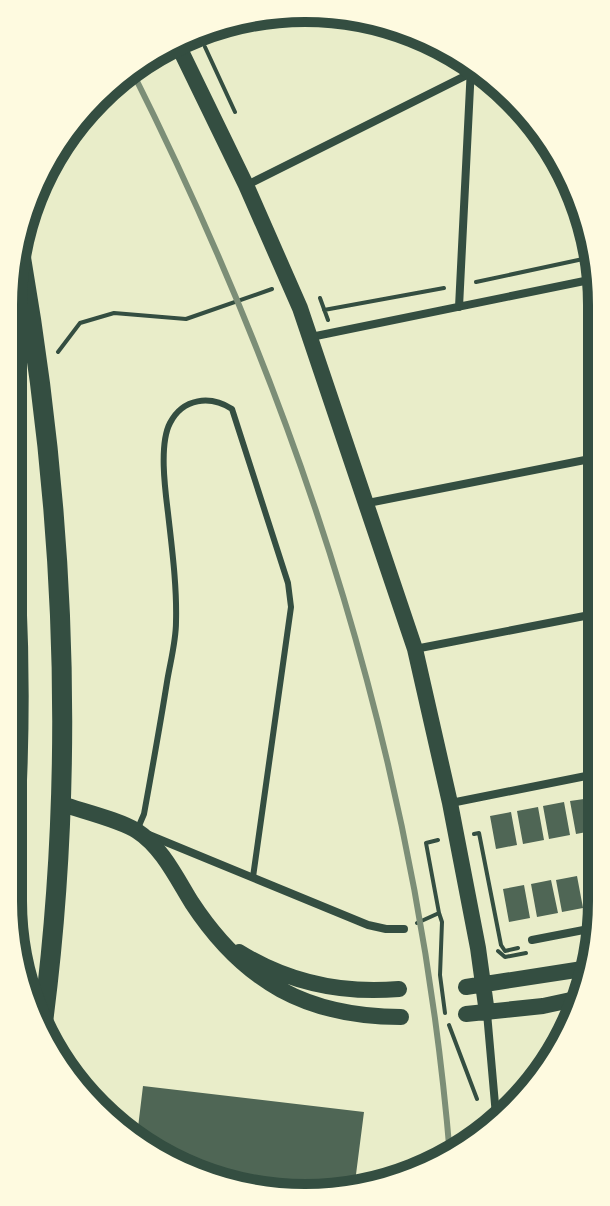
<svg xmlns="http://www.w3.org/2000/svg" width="610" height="1206" font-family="'Golos Text',sans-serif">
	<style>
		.building { fill: #4f6655 }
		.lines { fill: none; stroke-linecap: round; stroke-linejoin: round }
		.path { stroke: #344e41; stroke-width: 4 }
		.service { stroke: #344e41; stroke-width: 6 }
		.minor { stroke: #344e41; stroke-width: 8 }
		.secondary { stroke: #344e41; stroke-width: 16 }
		.primary { stroke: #344e41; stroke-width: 20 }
		.rail { stroke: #7c8e77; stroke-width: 6 }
		.rim { fill: none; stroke: #344e41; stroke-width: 10 }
	</style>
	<rect width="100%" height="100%" fill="#e9edc9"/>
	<!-- building -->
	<path class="building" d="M601,796V817L600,818L596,797Z
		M591,798L597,830L576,834L570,801Z
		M564,802L570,835L549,839L543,806Z
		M538,807L544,840L523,844L517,811Z
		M511,812L517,845L496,849L490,816Z
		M601,871V905L590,907L584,875Z
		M577,876L583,908L562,912L556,880Z
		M551,880L558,913L537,917L531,884Z
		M524,885L530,918L509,922L503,889Z
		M143,1086L364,1112L354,1190L325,1197L229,1188L140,1148L136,1144Z"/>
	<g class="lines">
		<!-- path -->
		<path class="path" d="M205,47L235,112
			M476,282L597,256
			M320,298L328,320
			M324,310L444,288
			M58,352L80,323L114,313L186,319L272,289
			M474,834L479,833L501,945L505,951L518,948
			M439,913L442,922L440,975L445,1013
			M417,923L439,913L426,843L438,840
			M498,951L505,957L526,953
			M449,1025L477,1099"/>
		<!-- service -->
		<path class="service" d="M138,828L144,814C152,770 160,726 167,682C170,663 176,642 176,622C177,586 172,549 168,513C165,489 159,444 170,423C183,398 210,395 232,409L288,583L291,607L253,877"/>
		<!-- minor -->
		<path class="minor" d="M178,44L222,22
			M247,185L471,73
			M459,307L471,67
			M311,337L599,278
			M368,503L600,457
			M415,649L600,613
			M451,803L601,773
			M149,835L368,925L386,929H404
			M532,940L599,927
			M487,1013L497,1127"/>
		<!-- secondary -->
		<path class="secondary" d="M177,43L246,185L300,308L415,649L450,803L478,948L487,1013
			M62,804C82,811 120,820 137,831C162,847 177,879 192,903C244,982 307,1017 401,1017
			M239,952C289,983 341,994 399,989
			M466,987L589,968
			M466,1014L543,1006L580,998"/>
		<!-- primary -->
		<path class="primary" d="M19,246C65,506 77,768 42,1030
			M8,491C23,628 21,771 9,908"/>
		<!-- rail -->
		<path class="rail" d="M131,69C304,414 418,770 450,1156"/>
	</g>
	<!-- crop -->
	<path d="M0 0H610V1206H0ZM305 22H305A283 283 0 0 1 588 305V901A283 283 0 0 1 305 1184H305A283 283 0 0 1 22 901V305A283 283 0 0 1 305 22Z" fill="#fefae0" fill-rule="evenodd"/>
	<path class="rim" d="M305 22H305A283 283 0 0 1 588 305V901A283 283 0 0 1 305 1184H305A283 283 0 0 1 22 901V305A283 283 0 0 1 305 22Z"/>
</svg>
